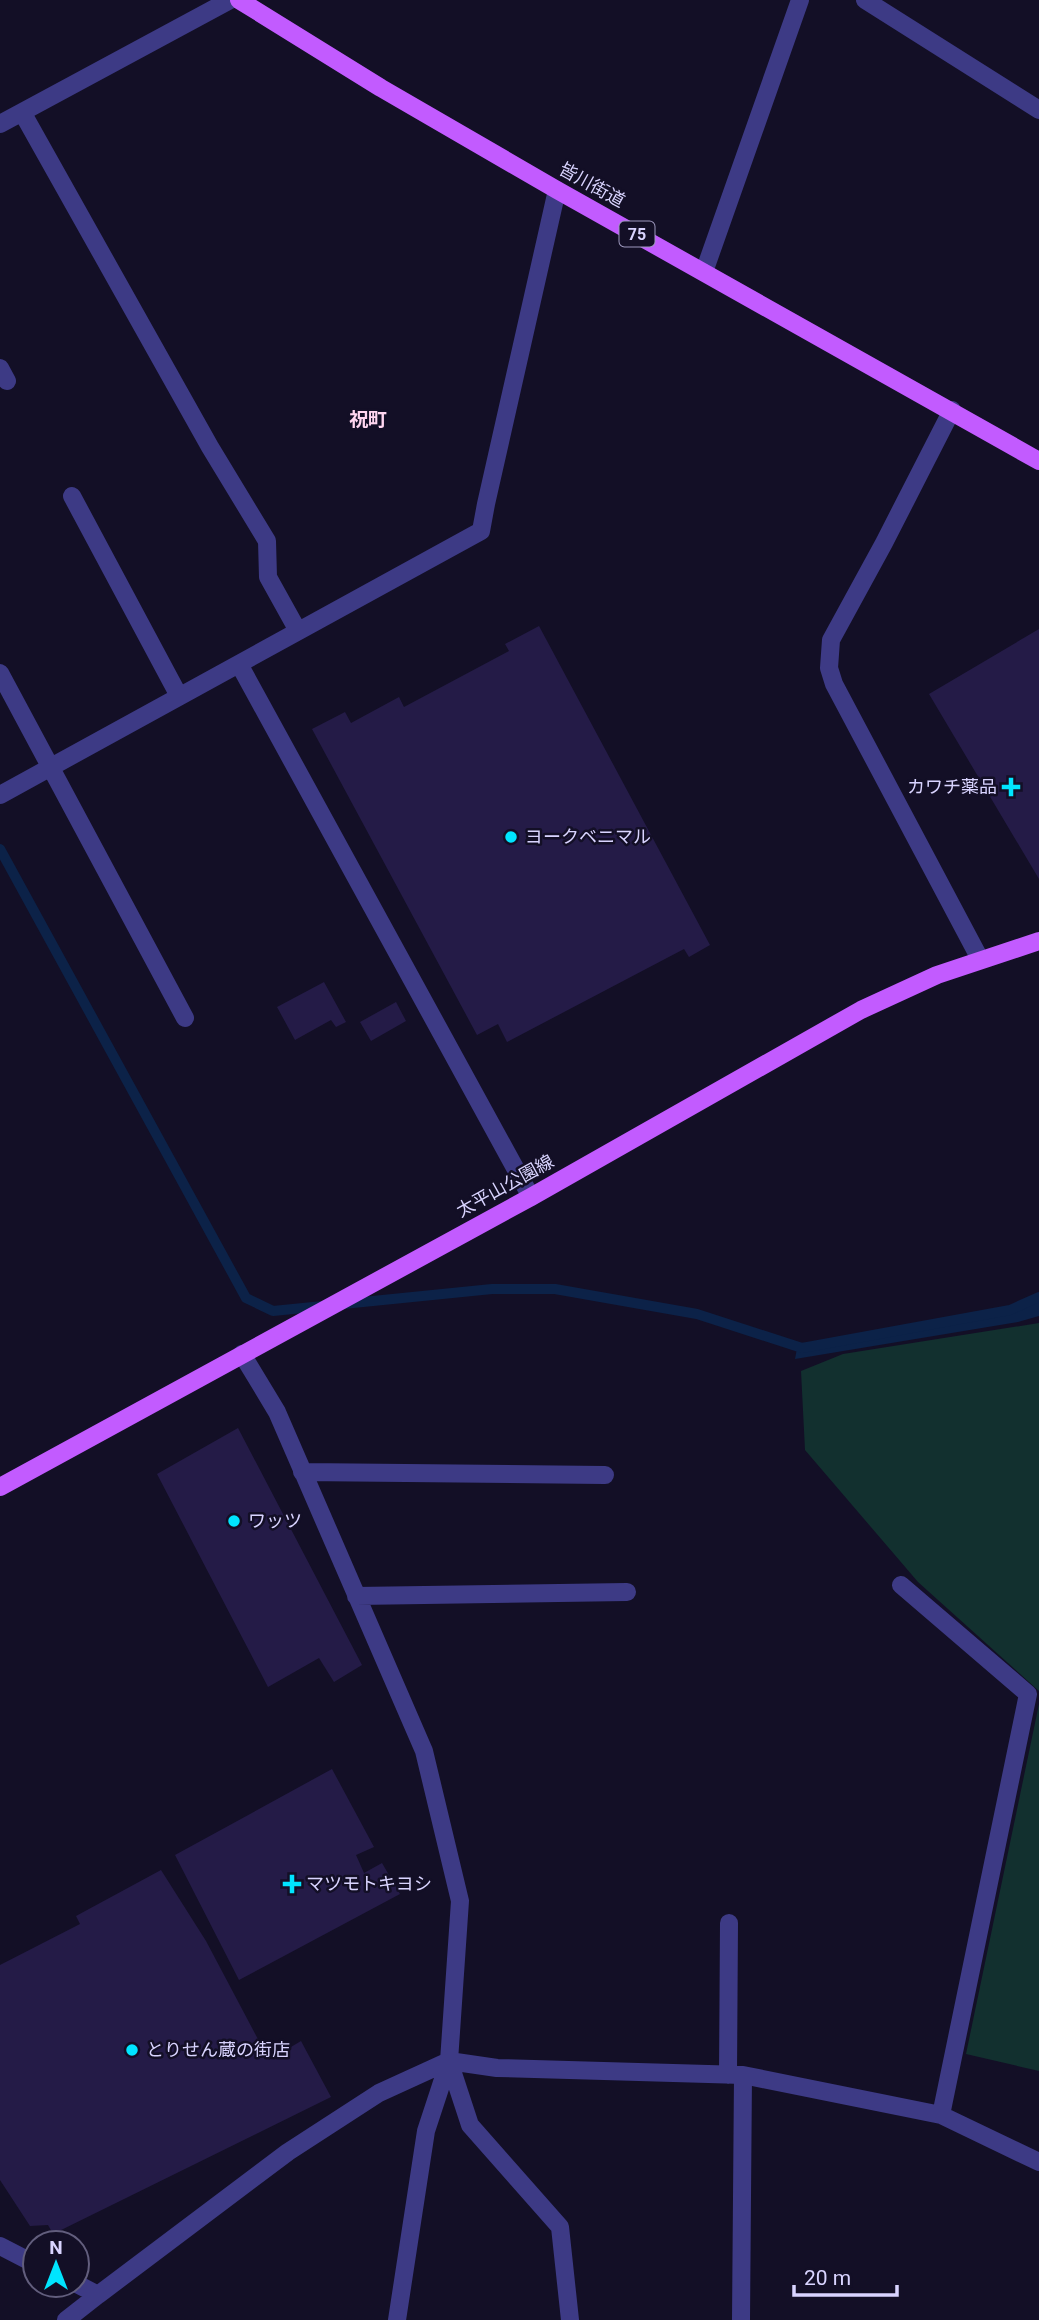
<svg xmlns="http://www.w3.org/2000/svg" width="1039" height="2320" font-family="Roboto,'Noto Sans JP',sans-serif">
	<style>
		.green { fill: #12302f }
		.water { fill: #0c2248 }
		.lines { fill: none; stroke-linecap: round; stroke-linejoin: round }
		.stream { stroke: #0c2248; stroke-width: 10 }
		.building { fill: #241b47 }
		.minor { stroke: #3d3a85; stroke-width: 18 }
		.major { stroke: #c25bff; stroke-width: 18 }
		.poi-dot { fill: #00e5ff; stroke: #130f26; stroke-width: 2.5 }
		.labels { text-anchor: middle; stroke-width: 5; stroke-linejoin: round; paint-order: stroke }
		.shield { fill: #130f26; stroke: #9e99be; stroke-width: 2 }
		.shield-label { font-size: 16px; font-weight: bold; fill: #d9d4ff }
		.street-label { font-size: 18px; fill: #d9d4ff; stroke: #130f26 }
		.poi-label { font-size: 18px; fill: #d9d4ff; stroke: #130f26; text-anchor: start }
		.neighbourhood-label { font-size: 19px; font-weight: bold; fill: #ffd6f0; stroke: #130f26 }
	</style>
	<rect width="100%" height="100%" fill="#130f26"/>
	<!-- green -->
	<path class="green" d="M1039,1323V1691L918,1582L805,1450L801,1371L843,1354Z
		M1039,1704V2071L966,2054Z"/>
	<!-- water -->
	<path class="water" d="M1039,1301V1316L1018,1322L795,1359L798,1343L841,1342L1023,1308Z"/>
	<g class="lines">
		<!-- stream -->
		<path class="stream" d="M0,849L246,1298L273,1311L323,1306
			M343,1304L492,1289H555L697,1314L802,1348L1010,1310L1039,1297"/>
	</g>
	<!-- building -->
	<path class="building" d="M539,626L710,945L689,957L684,949L507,1042L498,1024L477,1035L312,729L345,712L351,723L399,697L404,707L509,651L505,644Z
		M1039,629V879L929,694Z
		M324,982L346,1022L336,1027L331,1020L295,1040L277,1007Z
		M396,1002L406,1021L371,1041L360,1022Z
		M238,1428L362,1665L334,1682L319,1658L268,1687L157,1474Z
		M332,1769L374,1847L356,1855L364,1873L382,1863L400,1894L239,1980L175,1855Z
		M161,1870L206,1941L269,2060L301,2041L331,2097L53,2234L48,2225L30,2226L0,2180V1965L80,1924L76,1916Z"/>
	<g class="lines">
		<!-- minor -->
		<path class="minor" d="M865,0L1039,110
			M22,112L210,447L267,541L268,577L298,631
			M0,124L230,0
			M704,272L800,0
			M0,368L7,381
			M952,410L884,543L831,640L829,668L834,684L980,959
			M72,496L179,696
			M239,664L531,1197
			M0,673L185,1018
			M0,795L481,531L486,504L557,190
			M242,1354L277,1412L424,1751L460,1901L449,2061L426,2131L397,2320
			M302,1472L605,1475
			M901,1585L1028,1694L941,2115
			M356,1596L627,1592
			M449,2061L470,2125L560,2227L570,2320
			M728,2075L729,1923
			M0,2246L35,2264
			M98,2295L288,2152L379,2093L449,2061L497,2068L743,2075L941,2115L1039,2162
			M66,2320L98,2295L77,2284
			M741,2320L743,2075"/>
		<!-- major -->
		<path class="major" d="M239,0L381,88L557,190L1039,461
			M0,1487L531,1197L861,1010L937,975L1039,941"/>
	</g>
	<!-- markers -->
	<g class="poi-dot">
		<path d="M1007.5 776.5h7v7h7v7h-7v7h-7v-7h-7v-7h7z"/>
		<circle cx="511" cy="837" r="7"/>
		<circle cx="234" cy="1521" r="7"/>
		<path d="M288.5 1873.5h7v7h7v7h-7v7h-7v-7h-7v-7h7z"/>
		<circle cx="132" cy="2050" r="7"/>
	</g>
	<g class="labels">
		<!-- shield labels -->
		<rect class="shield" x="619.5" y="221.5" width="35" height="25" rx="5"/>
		<g class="shield-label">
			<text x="637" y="240">75</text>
		</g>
		<!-- street labels -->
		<g class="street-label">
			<text transform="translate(592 185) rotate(29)" y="6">皆川街道</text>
			<text transform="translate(505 1186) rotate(-29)" y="6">太平山公園線</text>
		</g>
		<!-- poi labels -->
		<g class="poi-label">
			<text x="997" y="793" text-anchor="end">カワチ薬品</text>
			<text x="525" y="843">ヨークベニマル</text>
			<text x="248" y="1527">ワッツ</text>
			<text x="306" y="1890">マツモトキヨシ</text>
			<text x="146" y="2056">とりせん蔵の街店</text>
		</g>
		<!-- neighbourhood labels -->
		<g class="neighbourhood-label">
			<text x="368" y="426">祝町</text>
		</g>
	</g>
	<!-- north arrow -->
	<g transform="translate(56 2264)"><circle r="33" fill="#130f26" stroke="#625e7d" stroke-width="2"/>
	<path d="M0-5L12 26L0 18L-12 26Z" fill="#00e5ff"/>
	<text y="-10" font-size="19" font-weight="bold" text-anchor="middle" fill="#d9d4ff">N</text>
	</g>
	<!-- scale -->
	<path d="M794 2285v10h103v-10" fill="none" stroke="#d9d4ff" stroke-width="3.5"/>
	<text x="804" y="2285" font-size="21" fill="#d9d4ff" stroke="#130f26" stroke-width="5" paint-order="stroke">20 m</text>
</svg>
